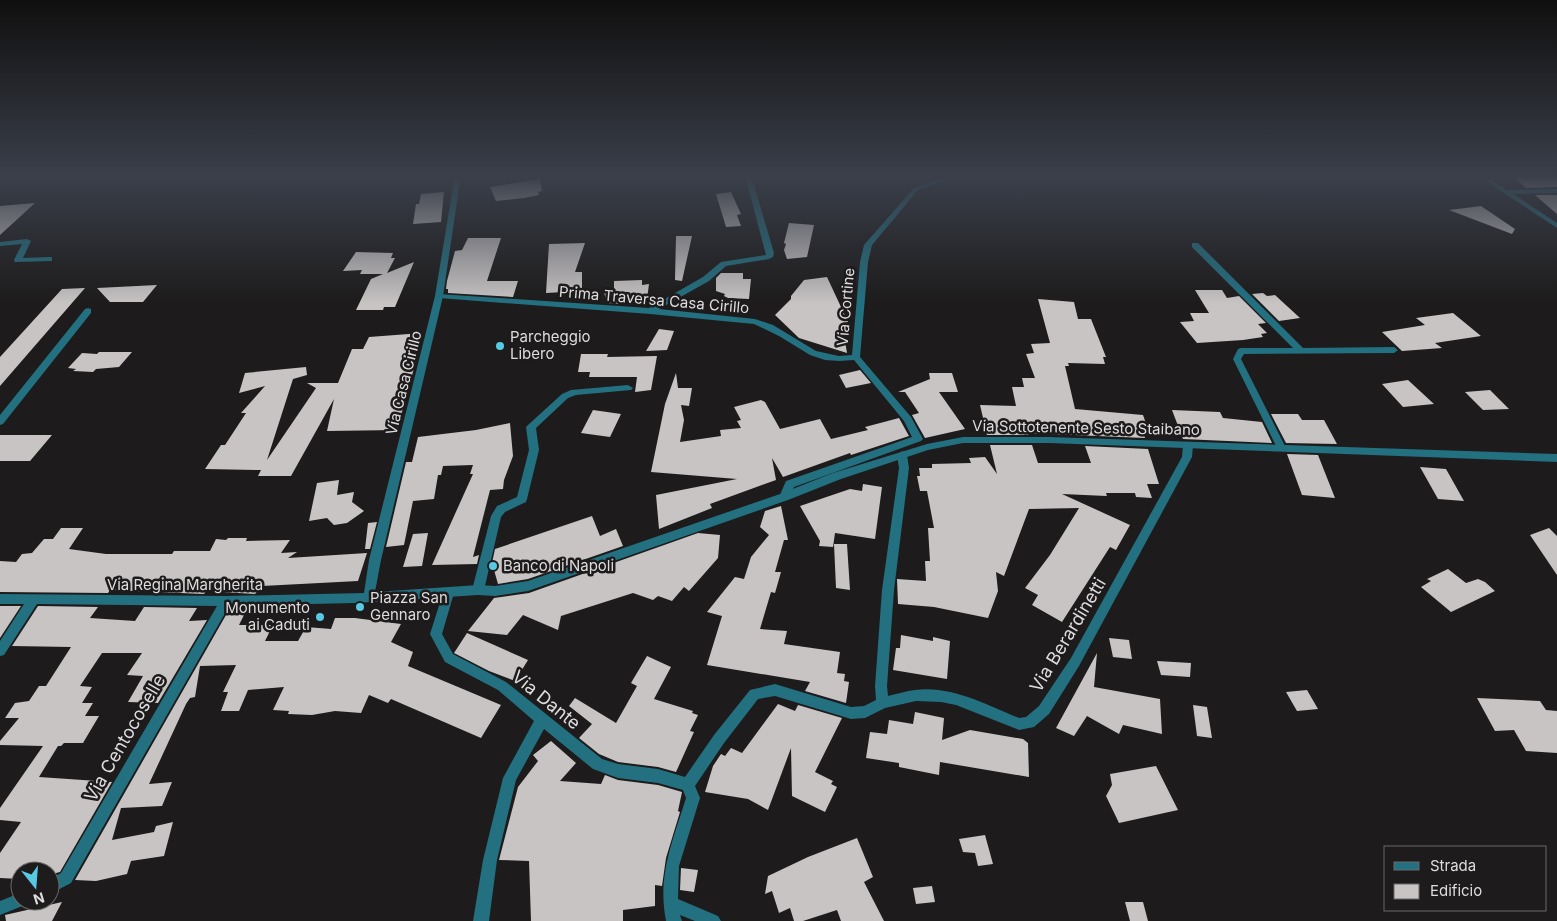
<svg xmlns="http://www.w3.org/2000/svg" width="1557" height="921" font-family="Inter,sans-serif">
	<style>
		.building { fill: #c8c4c4 }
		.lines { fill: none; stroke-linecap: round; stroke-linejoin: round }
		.minor { fill: #237081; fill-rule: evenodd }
		.tertiary { fill: #237081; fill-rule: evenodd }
		.poi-dot { fill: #58c9e3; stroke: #1d1b1b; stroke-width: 2 }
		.labels { text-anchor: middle; stroke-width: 5; stroke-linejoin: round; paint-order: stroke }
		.street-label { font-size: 15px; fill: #dedcdc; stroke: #1d1b1b }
		.poi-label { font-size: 15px; fill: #dedcdc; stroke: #1d1b1b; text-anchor: start }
		.near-street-label { font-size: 18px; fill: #dedcdc; stroke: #1d1b1b }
	</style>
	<rect width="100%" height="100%" fill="#1d1b1b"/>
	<!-- building -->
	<path class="building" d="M1557,175V187L1526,188L1512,176Z
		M540,179L542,191L538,192L539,195L524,198L496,201L490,187Z
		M444,192L441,222L413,224L416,204H419L421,194Z
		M731,192L741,214L737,215L741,226L726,227L716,194Z
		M1535,195H1557V214Z
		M35,203L0,235V206Z
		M1481,206L1515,229L1512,234L1449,210Z
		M789,223L814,225L807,257L787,259L784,250L786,244L784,243Z
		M676,236H692L682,281L675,280Z
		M468,238H501L487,281H518L513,297L448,293V289H446L447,281L455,251L462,250Z
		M585,243L575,272H582V291L546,293L549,244Z
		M356,252L393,253L391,258H395L387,273L414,262L395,307H384L383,310H356L371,279L383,274H360L362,270L343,271Z
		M721,273H743V279H751L749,299L728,298L724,296L725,294L716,291V278Z
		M827,277L848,322L842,323L847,353L799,338L775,315L791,299V296L804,280Z
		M642,280V285L649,284L647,299H625L623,304L607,303L603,289H614V281Z
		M157,285L143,302H110L97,288Z
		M85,288L0,386V357L62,289Z
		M1195,290H1222L1227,298L1239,296L1266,323L1258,324L1267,333L1261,334L1263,337L1243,340L1197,343L1180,322L1194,321L1190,313H1209Z
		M1263,293L1267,296L1275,295L1300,318L1279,321L1252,294Z
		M1038,299L1074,302L1078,319H1091L1106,357H1103L1105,364L1068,363L1069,366H1065L1075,409L1143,415L1150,435H1144L1145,438L1027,433L1028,435H987L980,405L1016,406L1012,387H1024L1022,378H1035L1026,354L1034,353L1031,344L1050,343Z
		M1453,313L1481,336L1435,343L1442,348L1402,351L1382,332L1425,325L1416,318Z
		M659,329L674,331L667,350L646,351Z
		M422,333L413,361H416L397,430L327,431L334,399L291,476H258L261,470L205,469L221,445H225L246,413H241L265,386L239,393L245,373L306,367L307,375L293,379L267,460L316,388L307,383H338L352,349H363L369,337Z
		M99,352H132L119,367L96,369L93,372L73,371L76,369L68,368L82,353L97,354Z
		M581,354H608L607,357L657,356L651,390L635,392L637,377H589L590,372H578Z
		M860,370L871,383L846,388L839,375Z
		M676,373L678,388H692L689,406L681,405L684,420L680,442L721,436L720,430L741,428L737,421L741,420L734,407L761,400L765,402L780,429L820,419L831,439L868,430L865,427L899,418L909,436L851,455L850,453L783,477L772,458L776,480L710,504L712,508L659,529L656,495L737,479L651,472L665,404Z
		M929,373H952L958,392H939L965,429L925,438L912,415L919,413L905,392H898L930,379Z
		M1408,380L1434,404L1403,407L1382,384Z
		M1490,390L1509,409L1483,410L1465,392Z
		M593,410L621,414L610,437L581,433Z
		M1172,410L1220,412L1223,418L1262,422L1272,443L1183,439Z
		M1271,414H1298L1302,420H1324L1337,444L1286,443Z
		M510,423L513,456L504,480L503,489L490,490L473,557L479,555L477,564L432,565L473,474H470L473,465L443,466L441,475H438L434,499L413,501L404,545L386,547L406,462H412L418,437L476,430Z
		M0,435H52L30,461H0Z
		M990,445H1032L1038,463H1091L1085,446L1148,449L1159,484H1147L1152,498L1136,497L1135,493H1106L1107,496L1062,494L1130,525L1116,550L1110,547L1062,622L1032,605L1038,595L1025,588L1050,555L1079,508L1029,509L1004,576L996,572L998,591L988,618L934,607L898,604L897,579L926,581L925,561H930L928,528H934L927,491H920L917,476H920L919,468H932V464L971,463L969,458L985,457L997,474Z
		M1287,454L1318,455L1335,498L1302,495Z
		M1420,467L1446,469L1464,501L1438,499Z
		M339,480L337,495L354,492L352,502L364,511L347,523L334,525L327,518L309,521L317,483Z
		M863,484L882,487L875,539L835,533L833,547L819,546L820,541L800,506L850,489L862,491Z
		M781,506L788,540H784L775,572H781L775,593L771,592L760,629L787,631L784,644L840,652L837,673L845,674L844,681L849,682L846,703L805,691L810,682L707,665L722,616L707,612L735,577L744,579L751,557L769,535L760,527L765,511Z
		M592,516L600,536L616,529L623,546L528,579L498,584L492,563L495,549Z
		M377,522L370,549H365L368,523Z
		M61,528H83L69,549L106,554H172L174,551H210L216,539L226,540L228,538H247L246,541L290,540L281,553L297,552L288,558L367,553L358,581L262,586L255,594L206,591L204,594L110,590L108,593L0,592V561L16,562L22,554L32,553L44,539H53Z
		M1549,528L1557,536V575L1530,535Z
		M428,533L422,566L403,567L413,534Z
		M698,533L720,535L718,558L689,591L684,587L672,601L658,596L653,600L633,593L561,616L558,630L523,615L507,635L468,631L494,598L529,593Z
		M834,544H847L850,590L836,588Z
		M1448,569L1466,583L1478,579L1485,582L1495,591L1451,612L1421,587L1431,581L1427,579Z
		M0,606H21L0,638Z
		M38,606L98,607L90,618L135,621L144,607L197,608L189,621L207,620L158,703L128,702L143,676L127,675L142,653H102L80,686L92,687L82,703H93L85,716H99L83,743H64L61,746H58L39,777L112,782L60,872L56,873H50V871H20V879L0,878V853L21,822L0,820V808L43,746L0,745V741L19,718H5L15,703L29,701L39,686H46L71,647L12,646Z
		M248,607L239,625H273L265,641H298L306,627L331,629L335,618H355L401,624L391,642L413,652L408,666L501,705L481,738L391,699L388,703L369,695L361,713L335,711L312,715L288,714L289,711L273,710L284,687L248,690L239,711H221L228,692H223L236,665L200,666L195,697L190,698L186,704L149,784L172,782L162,806L121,808L112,840L154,832L156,826L173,822L164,856L131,861L127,874L96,881L75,880L230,608Z
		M467,633L528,660L515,681L489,671L454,653Z
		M901,635L933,641V637L950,641L947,679L893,670L896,648H900Z
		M1109,638L1129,640L1132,659L1113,657Z
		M1097,653L1094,687L1160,699L1162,734L1123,725L1119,734L1087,716L1074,736L1056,728Z
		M647,656L671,667L654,699L693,711L692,713L698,715L690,731L694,732L676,772L658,767L618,762L599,754L579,738L592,724L569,706L575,698L616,723L637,686L631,683Z
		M1157,661L1191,663L1190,677L1161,675Z
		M1307,690L1318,709L1297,711L1286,692Z
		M1477,698L1540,701L1546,710L1557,711V753L1526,751L1514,730L1495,731Z
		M778,704L795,711L798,705L842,718L815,772L833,781L831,784L837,787L825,812L792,796L791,748L768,810L748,799L705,792L713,766L721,754L725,756L731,748L742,753Z
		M1193,705L1207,707L1212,738L1197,736Z
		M915,712L944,718L942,740L970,730L1023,739L1028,743L1029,777L940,762L939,775L899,767V763L866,758L870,732L887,734L889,720L913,724Z
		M551,741L576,763L560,781L601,784L605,775L618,780L658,785L682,792L678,811L680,812L666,858L662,886L655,885V906L623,910V921H531L529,861L499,860L518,787L538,761L533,755Z
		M1156,766L1178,810L1119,823L1106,796L1112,785L1110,774Z
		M985,835L993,864L978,866L975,853L963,852L959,839Z
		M857,838L873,877L864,882L884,921H841L837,910L803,921H794L790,908L779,913L772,891L765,894L768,876L808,857Z
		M681,868L698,870L694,892L680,890Z
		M932,886L935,902L916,904L913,888Z
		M62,902L52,921H6L5,915Z
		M1125,902H1143L1148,921H1130Z"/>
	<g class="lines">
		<!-- minor -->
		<path class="minor" d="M745,175H751L774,253L773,257L769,259L726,266L709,281L659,309L755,319L773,325L816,351L839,356L852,355L860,262L864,245L914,188L950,175H960L918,190L872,245L868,262L860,357L911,417L923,439L921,441L794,487L788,500H780L779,497L786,481L912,437L904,421L854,360L839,361L825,360L810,355L779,336L754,324L650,314L439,298L435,296L439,294L649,308L703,277L721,262L766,255Z
			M1477,175H1485L1507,190L1557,189V193L1513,194L1557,223V228Z
			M27,239L31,241L23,258L49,257H52V261L15,262L14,260L22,244L0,246V242Z
			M1192,243H1198L1303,348L1394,347L1398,350L1394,353L1244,354L1241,359L1286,448L1281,451L1278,450L1233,359L1238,349L1241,348H1293L1192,247Z
			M88,308L91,309V313L3,424L0,425V415L85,309Z
			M628,385L633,388L631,390L576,395L568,398L536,428L539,450L527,499L526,502L505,512L501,517L484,590L482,593L478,595L474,593L472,590L491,516L497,506L517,497L529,450L526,427L528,425L562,394L571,390Z
			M1188,442L1193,445L1192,457L1079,666L1049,714L1034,727L1019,730L956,705L941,702L916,701L885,708L865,718L851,719L775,696L758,699L724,743L695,786L700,798L679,866L678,899L718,916L721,921H695L680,915L682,921H666C657,875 673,841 686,798L683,790L658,783L618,778L593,769L544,729L516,780L497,860L489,921H473L483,860L503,778L534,721L498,690L445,662L430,634L444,590L448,588L452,590L454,593L442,634L453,654L506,682L602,759L618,764L658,769L685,777L714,735L750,690L775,684L851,707L864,706L876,700L875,686L882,590L899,468L897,455L902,451L907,455L909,468L894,590L887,686L888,696C897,694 906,691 915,690C951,685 987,705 1019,718L1026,717L1039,706L1071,658L1182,457L1183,445Z
			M0,594L226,596L230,598L232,601L71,883L50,894V879L61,873L217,606L37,604L4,655L0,656V641L24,604H0Z
			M20,893V901H27L25,905L0,915V901Z"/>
		<!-- tertiary -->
		<path class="tertiary" d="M455,175H461L443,296L381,560L375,592L478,585L495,586L528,581L780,494L833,473L927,444L963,437H1049L1557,454V462L1049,443H963L928,450L841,479L788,500L528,591L495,596L478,595L356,603L226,606L222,604L220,601L222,598L226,596L364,593L369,560L435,296Z"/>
	</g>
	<!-- sky -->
	<linearGradient id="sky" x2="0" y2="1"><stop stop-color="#100f0f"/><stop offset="0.58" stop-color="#3a3f4a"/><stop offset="1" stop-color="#3a3f4a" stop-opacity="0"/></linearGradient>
	<rect width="1557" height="304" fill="url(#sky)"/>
	<!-- markers -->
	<g class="poi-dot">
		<circle cx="500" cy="346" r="5"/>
		<circle cx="493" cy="566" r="5"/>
		<circle cx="360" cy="607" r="5"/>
		<circle cx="320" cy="617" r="5"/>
	</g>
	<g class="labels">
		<!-- street labels -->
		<g class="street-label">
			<text transform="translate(654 300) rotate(5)" y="5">Prima Traversa Casa Cirillo</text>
			<text transform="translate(846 307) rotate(-85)" y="5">Via Cortine</text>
			<text transform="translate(404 383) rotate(-76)" y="5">Via Casa Cirillo</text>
			<text transform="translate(1086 428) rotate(1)" y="5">Via Sottotenente Sesto Staibano</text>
			<text x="185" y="590">Via Regina Margherita</text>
		</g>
		<!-- poi labels -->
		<g class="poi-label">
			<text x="510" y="342">Parcheggio<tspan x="510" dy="17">Libero</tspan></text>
			<text x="503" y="571">Banco di Napoli</text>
			<text x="370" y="603">Piazza San<tspan x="370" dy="17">Gennaro</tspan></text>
			<text x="310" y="613" text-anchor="end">Monumento<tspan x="310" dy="17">ai Caduti</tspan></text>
		</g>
		<!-- near-street labels -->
		<g class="near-street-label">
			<text transform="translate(1068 635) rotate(-59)" y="6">Via Berardinetti</text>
			<text transform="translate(546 700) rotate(39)" y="6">Via Dante</text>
			<text transform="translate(125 738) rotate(-60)" y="6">Via Centocoselle</text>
		</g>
	</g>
	<!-- legend -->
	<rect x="1384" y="846" width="162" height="65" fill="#1d1b1b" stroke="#6a6868"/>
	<rect x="1394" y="862" width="25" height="8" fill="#237081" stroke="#6a6868"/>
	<text x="1430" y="871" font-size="15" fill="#dedcdc">Strada</text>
	<rect x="1394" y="884" width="25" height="15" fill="#c8c4c4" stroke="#6a6868"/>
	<text x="1430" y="896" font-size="15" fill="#dedcdc">Edificio</text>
	<!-- north arrow -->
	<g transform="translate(35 886) rotate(163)"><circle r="24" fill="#1d1b1b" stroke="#6a6868"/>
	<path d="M0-4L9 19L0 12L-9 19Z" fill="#58c9e3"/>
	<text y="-8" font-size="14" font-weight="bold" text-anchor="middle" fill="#dedcdc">N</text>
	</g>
</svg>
